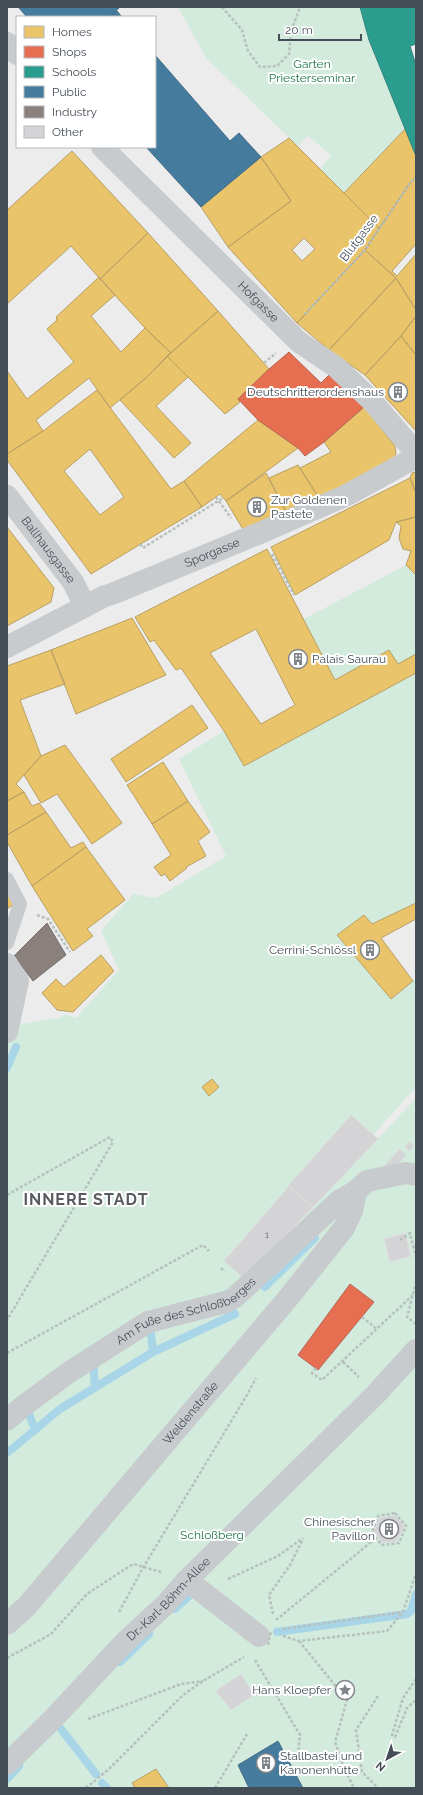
<svg xmlns="http://www.w3.org/2000/svg" width="423" height="1795" font-family="Raleway,sans-serif">
	<style>
		.green { fill: #d2ebdd }
		.homes { fill: #e9c46a; stroke: #b8a064; fill-rule: evenodd }
		.shops { fill: #e76f51; stroke: #b66553 }
		.schools { fill: #2a9d8f; stroke: #32857e }
		.public { fill: #457b9d; stroke: #456d88 }
		.industry { fill: #8a817c; stroke: #757171 }
		.lines { fill: none; stroke-linecap: round; stroke-linejoin: round }
		.stream { stroke: #a8d5e7; stroke-width: 8 }
		.building { fill: #d4d4d6; stroke: #dededf }
		.path { stroke: #b6c1be; stroke-width: 2.5; stroke-dasharray: 3 2; stroke-linecap: butt }
		.lane { stroke: #c8cbcd; stroke-width: 14 }
		.street { stroke: #c8cbcd; stroke-width: 22 }
		.path-bridge { stroke: #b6c1be; stroke-width: 2.5; stroke-dasharray: 3 2; stroke-linecap: butt }
		.labels { text-anchor: middle; stroke-width: 4; stroke-linejoin: round; paint-order: stroke }
		.number-label { font-size: 10px; fill: #6a7078 }
		.park-label { font-size: 12px; fill: #1c734e; stroke: #fff }
		.street-label { font-size: 12px; fill: #454d57; stroke: #fff }
		.poi-label { font-size: 12px; fill: #454d57; stroke: #fff; text-anchor: end }
		.district-label { font-size: 16px; font-weight: bold; letter-spacing: 1px; fill: #595b60; stroke: #fff }
	</style>
	<rect width="100%" height="100%" fill="#edecec"/>
	<!-- green -->
	<path class="green" d="M178,7H360L369,40L405,129L344,193L320,169L331,155L308,136L298,146L206,58Z
		M406,565L416,575V654L398,664L389,650L335,680L304,619Z
		M416,673V903L372,924L364,915L337,935L391,999L416,978V1087L373,1135L351,1115L224,1261L244,1279L416,1098V1788H7V1026L60,1018L65,1014L76,1018L119,970L101,931L133,894L156,898L226,856L179,759L224,731L244,766Z"/>
	<!-- homes -->
	<path class="homes" d="M405,129L416,156V177L410,183L379,228L344,193Z
		M289,138L379,228L365,250L297,323L228,247L291,201L261,157ZM304,238L315,249L302,261L292,250Z
		M72,151L148,233L100,279L71,246L7,304V210Z
		M261,157L291,201L228,247L201,207Z
		M416,177V244L392,271L397,276L416,254V310L396,278L365,250L410,183Z
		M148,233L218,311L171,353L145,328L100,279Z
		M365,250L396,278L329,350L297,323Z
		M99,277L115,295L91,316L121,352L145,328L171,353L147,377L110,408L89,378L36,420L43,431L7,454V371L27,399L74,362L47,329L57,320L56,317Z
		M396,278L416,310V316L401,336L365,375L329,350Z
		M218,311L269,369L238,399L240,402L225,414L167,356Z
		M416,316V355L401,336Z
		M401,336L416,355V431L365,375Z
		M167,356L188,377L156,406L191,443L174,458L120,400L147,377Z
		M97,390L171,489L184,481L202,507L91,574L7,460V454L43,431ZM90,449L124,497L100,515L64,471Z
		M364,407L395,446L396,454L391,461L319,498L300,468L331,452L324,442Z
		M258,420L298,448L226,501L220,494L202,507L184,481Z
		M298,465L319,498L287,514L269,478Z
		M416,472V493L410,478L412,473Z
		M266,473L287,514L244,531L226,501Z
		M410,478L416,493V517L396,522L389,540L295,595L271,547Z
		M416,517V575L406,565L411,551L403,549L399,538L401,526L396,522Z
		M7,527L54,588L51,602L7,626Z
		M267,549L335,680L389,650L398,664L416,654V673L244,766L224,731L181,668L176,670L154,640L150,642L135,617ZM256,629L295,705L261,724L210,653Z
		M132,618L166,675L76,714L51,650Z
		M51,650L65,684L20,700L41,756L16,784L24,792L7,801V666Z
		M192,705L208,728L126,782L111,759Z
		M65,745L122,823L92,844L57,794L41,803L24,775L41,756Z
		M163,762L188,801L152,824L127,785Z
		M24,792L32,806L39,803L46,812L7,835V801Z
		M188,801L210,832L198,841L206,856L186,867L187,868L170,881L165,874L161,876L154,867L171,855L152,824Z
		M46,812L71,848L83,842L86,847L32,886L7,842V835Z
		M86,847L125,900L87,929L93,936L73,951L32,886Z
		M7,893L14,904L7,909Z
		M416,903V919L381,938L413,981L391,999L337,935L364,915L372,924Z
		M101,955L114,971L73,1012L57,1010L42,993L56,979L64,987Z
		M212,1079L219,1087L209,1096L202,1087Z
		M156,1769L169,1788H135L132,1783Z"/>
	<!-- shops -->
	<path class="shops" d="M289,352L321,383L330,374L364,407L324,442L305,456L298,448L258,420L238,399L269,369Z
		M350,1284L374,1302L318,1370L298,1355Z"/>
	<!-- schools -->
	<path class="schools" d="M360,7H416V44L410,46L416,65V156L369,40Z"/>
	<!-- public -->
	<path class="public" d="M18,7H120L110,17H27Z
		M117,11L122,17H110Z
		M155,55L230,141L239,133L261,157L201,207L146,147H155Z
		M278,1741L303,1788H249L238,1765Z"/>
	<!-- industry -->
	<path class="industry" d="M47,923L66,955L33,981L14,956Z"/>
	<g class="lines">
		<!-- stream -->
		<path class="stream" d="M7,1068L16,1047
			M265,1287L315,1238
			M151,1325H150L153,1352
			M93,1362L95,1387
			M27,1408L35,1430
			M7,1453L60,1409L153,1352L235,1314
			M175,1609L194,1591
			M277,1632L407,1614L411,1611L416,1594
			M120,1662L149,1634
			M61,1729L96,1774
			M7,1779L19,1766
			M102,1783L107,1788"/>
	</g>
	<!-- building -->
	<path class="building" d="M351,1115L378,1139L313,1207L288,1186Z
		M410,1142L414,1145L410,1151L405,1147Z
		M400,1149L406,1155L391,1172L384,1166Z
		M289,1186L313,1207L244,1279L224,1261Z
		M405,1233L411,1256L390,1262L384,1239Z
		M395,1515L404,1526L397,1541L383,1543L374,1532L379,1518Z
		M241,1674L254,1695L231,1710L216,1691Z"/>
	<g class="lines">
		<!-- path -->
		<path class="path" d="M222,7L242,30L248,51L260,67L277,66L289,54L291,32L300,7
			M305,314L365,250L410,183L416,177
			M264,363L276,353
			M216,497L231,518
			M140,544L143,548L223,498
			M272,554L294,595
			M37,915L48,919L70,952
			M7,1195L110,1137L113,1142L7,1320
			M400,1240L410,1233L416,1257
			M221,1268L225,1272
			M362,1317L377,1329
			M416,1324L407,1317L416,1283
			M7,1353L203,1245L209,1251
			M343,1362L359,1377
			M316,1368L312,1373L322,1380L413,1295
			M395,1513L406,1526L399,1543L382,1545L372,1533L378,1516Z
			M228,1579L278,1556L303,1538
			M119,1612L144,1566L247,1395L256,1378
			M273,1614L269,1595L290,1565L303,1539
			M276,1620L376,1538
			M283,1629L403,1612
			M283,1636L299,1641L387,1631L403,1612L416,1573
			M299,1641L347,1700L335,1742L344,1768L354,1788
			M7,1658L51,1634L87,1594L133,1564L161,1572
			M255,1660L300,1735L298,1754L288,1760
			M416,1679L403,1698L392,1735L395,1737L407,1708L416,1700
			M378,1696L356,1730L362,1772L378,1788
			M88,1719L181,1684L203,1681
			M86,1788L110,1768L183,1695L203,1681L244,1657
			M215,1788L247,1734"/>
		<!-- lane -->
		<path class="lane" d="M7,879L20,904L7,943"/>
		<!-- street -->
		<g class="street">
			<path d="M7,43L17,54"/>
			<path id="s1" d="M102,147L299,342L336,367L371,400L416,453"/>
			<path id="s2" d="M7,496L73,582L81,598V608"/>
			<path id="s3" d="M7,647L105,596L112,594L260,533L347,495L416,457"/>
			<path d="M7,964L18,981L7,1032"/>
			<path id="s4" d="M7,1420L22,1407L68,1373L148,1322L226,1302L234,1298L339,1201L356,1191L367,1181L406,1173L416,1175"/>
			<path d="M187,1580L259,1636"/>
			<path id="s5" d="M7,1624L27,1606L289,1297L344,1228L352,1211L356,1191"/>
			<path id="s6" d="M7,1764L52,1720L125,1642L165,1605L187,1580L376,1394L416,1350"/>
		</g>
		<!-- path-bridge -->
		<path class="path-bridge" d="M268,1645L271,1631"/>
	</g>
	<!-- icons -->
	<defs>
		<symbol id="building-ring" viewBox="-11 -11 22 22"><circle r="9.5" fill="#fff" stroke="#80858b" stroke-width="1.5"/><path d="M-4-6H4V6H1V3H-1V6H-4ZM-2.5-4.3h1.7v1.8h-1.7ZM.8-4.3h1.7v1.8H.8ZM-2.5-1h1.7V.8h-1.7ZM.8-1h1.7V.8H.8Z" fill="#80858b"/></symbol>
		<symbol id="sight-ring" viewBox="-11 -11 22 22"><circle r="9.5" fill="#fff" stroke="#80858b" stroke-width="1.5"/><path d="M0-6L1.8-2.2L6-1.7L2.9 1.2L3.7 5.4L0 3.3L-3.7 5.4L-2.9 1.2L-6-1.7L-1.8-2.2Z" fill="#80858b"/></symbol>
	</defs>
	<g fill-rule="evenodd">
		<use href="#building-ring" x="387" y="381" width="22" height="22"/>
		<use href="#building-ring" x="246" y="496" width="22" height="22"/>
		<use href="#building-ring" x="287" y="648" width="22" height="22"/>
		<use href="#building-ring" x="359" y="939" width="22" height="22"/>
		<use href="#building-ring" x="378" y="1518" width="22" height="22"/>
		<use href="#sight-ring" x="334" y="1679" width="22" height="22"/>
		<use href="#building-ring" x="255" y="1752" width="22" height="22"/>
	</g>
	<g class="labels">
		<!-- number labels -->
		<g class="number-label">
			<text x="267" y="1238">1</text>
		</g>
		<!-- park labels -->
		<g class="park-label">
			<text x="312" y="68">Garten<tspan x="312" dy="14">Priesterseminar</tspan></text>
			<text x="212" y="1539">Schloßberg</text>
		</g>
		<!-- street labels -->
		<g class="street-label">
			<text transform="translate(359 238) rotate(-53)" y="4">Blutgasse</text>
			<text dy="4" stroke="none"><textPath href="#s1" startOffset="220">Hofgasse</textPath></text>
			<text dy="4" stroke="none"><textPath href="#s2" startOffset="68">Ballhausgasse</textPath></text>
			<text dy="4" stroke="none"><textPath href="#s3" startOffset="226">Sporgasse</textPath></text>
			<text dy="4" stroke="none"><textPath href="#s4" startOffset="212">Am Fuße des Schloßberges</textPath></text>
			<text dy="4" stroke="none"><textPath href="#s5" startOffset="280">Weldenstraße</textPath></text>
			<text dy="4" stroke="none"><textPath href="#s6" startOffset="231">Dr.-Karl-Böhm-Allee</textPath></text>
		</g>
		<!-- poi labels -->
		<g class="poi-label">
			<text x="384" y="396">Deutschritterordenshaus</text>
			<text x="271" y="504" text-anchor="start">Zur Goldenen<tspan x="271" dy="14">Pastete</tspan></text>
			<text x="312" y="663" text-anchor="start">Palais Saurau</text>
			<text x="356" y="954">Cerrini-Schlössl</text>
			<text x="375" y="1526">Chinesischer<tspan x="375" dy="14">Pavillon</tspan></text>
			<text x="331" y="1694">Hans Kloepfer</text>
			<text x="280" y="1760" text-anchor="start">Stallbastei und<tspan x="280" dy="14">Kanonenhütte</tspan></text>
		</g>
		<!-- district labels -->
		<g class="district-label">
			<text x="86" y="1205">INNERE STADT</text>
		</g>
	</g>
	<!-- border -->
	<rect width="423" height="1795" fill="none" stroke="#454d57" stroke-width="16"/>
	<!-- legend -->
	<rect x="16" y="16" width="140" height="132" fill="#ffffff" stroke="#b5b8bc"/>
	<rect x="24" y="26" width="20" height="12" fill="#e9c46a" stroke="#b5b8bc"/>
	<text x="52" y="36" font-size="12" fill="#454d57">Homes</text>
	<rect x="24" y="46" width="20" height="12" fill="#e76f51" stroke="#b5b8bc"/>
	<text x="52" y="56" font-size="12" fill="#454d57">Shops</text>
	<rect x="24" y="66" width="20" height="12" fill="#2a9d8f" stroke="#b5b8bc"/>
	<text x="52" y="76" font-size="12" fill="#454d57">Schools</text>
	<rect x="24" y="86" width="20" height="12" fill="#457b9d" stroke="#b5b8bc"/>
	<text x="52" y="96" font-size="12" fill="#454d57">Public</text>
	<rect x="24" y="106" width="20" height="12" fill="#8a817c" stroke="#b5b8bc"/>
	<text x="52" y="116" font-size="12" fill="#454d57">Industry</text>
	<rect x="24" y="126" width="20" height="12" fill="#d4d4d6" stroke="#b5b8bc"/>
	<text x="52" y="136" font-size="12" fill="#454d57">Other</text>
	<!-- north arrow -->
	<g transform="translate(387 1759) rotate(220)" stroke="#ffffff" stroke-width="3" paint-order="stroke">
	<path d="M0-3L7 15L0 10L-7 15Z" fill="#454d57"/>
	<text y="-6" font-size="11" font-weight="bold" text-anchor="middle" fill="#454d57">N</text>
	</g>
	<!-- scale -->
	<path d="M279 34v6h82v-6" fill="none" stroke="#454d57" stroke-width="2"/>
	<text x="285" y="34" font-size="12" fill="#454d57" stroke="#ffffff" stroke-width="3" paint-order="stroke">20 m</text>
</svg>
